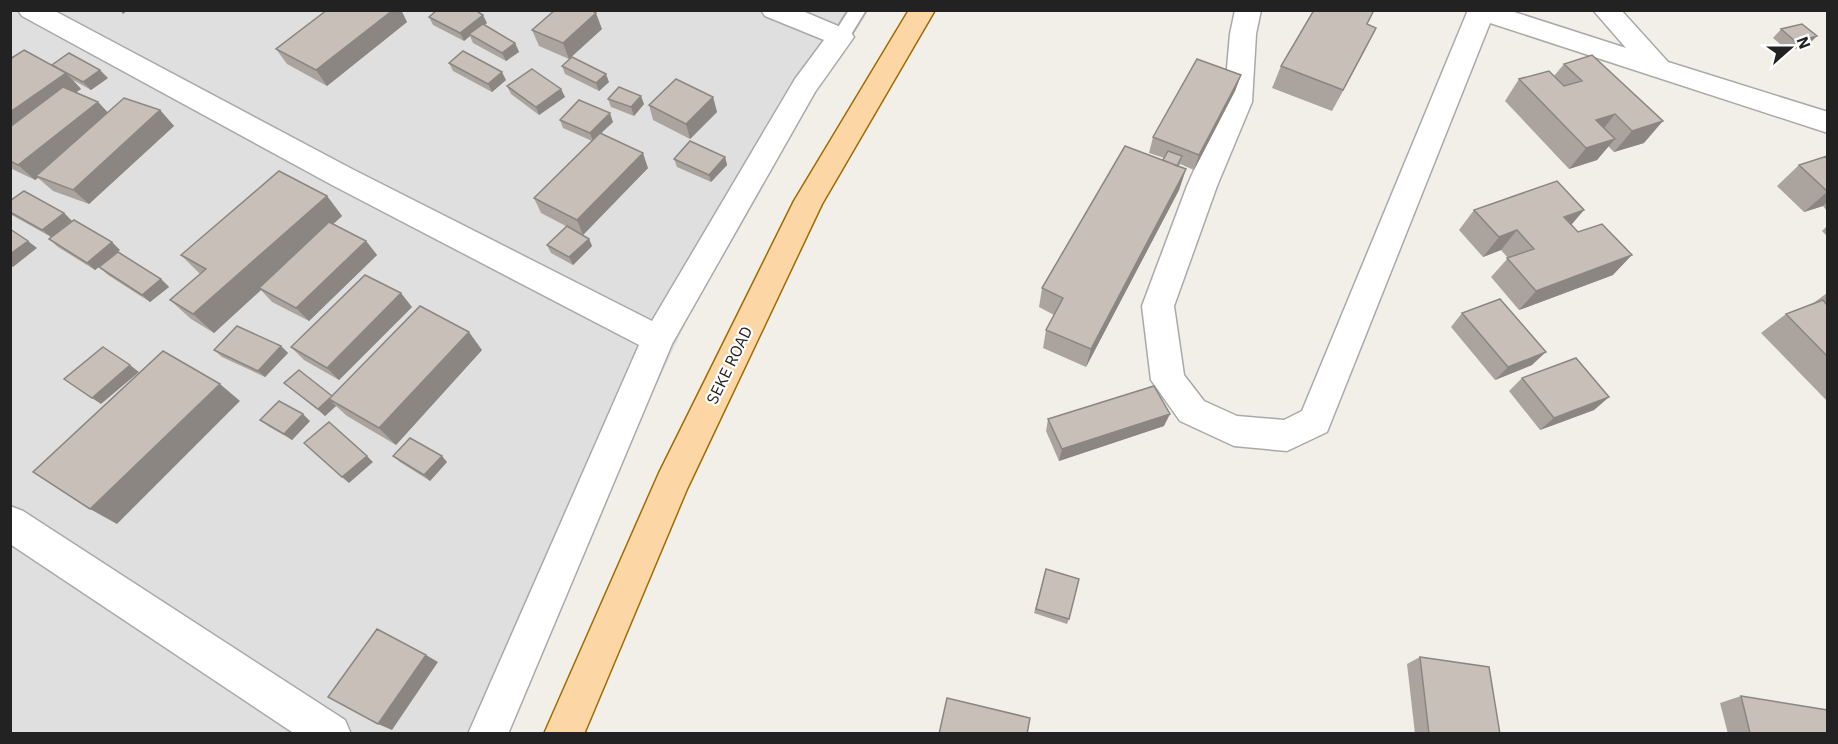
<svg xmlns="http://www.w3.org/2000/svg" width="1838" height="744" font-family="'IBM Plex Sans',sans-serif">
	<style>
		.residential { fill: #e0dfdf }
		.lines { fill: none; stroke-linecap: round; stroke-linejoin: round }
		.lane-casing { stroke: #a9a9a9; stroke-width: 4 }
		.street-casing { stroke: #a9a9a9; stroke-width: 3 }
		.primary-casing { stroke: #a06b00; stroke-width: 3 }
		.lane { fill: #fff; fill-rule: evenodd }
		.street { fill: #fff; fill-rule: evenodd }
		.primary { fill: #fcd6a4; fill-rule: evenodd }
		.wall { fill: #aba49e }
		.shaded-wall { fill: #8b8681 }
		.building { fill: #c7bfb8; stroke: #8b8681; stroke-width: 1.5 }
		.labels { text-anchor: middle; stroke-width: 4.5; stroke-linejoin: round; paint-order: stroke }
		.street-label { font-size: 16px; fill: #222; stroke: #fff }
	</style>
	<rect width="100%" height="100%" fill="#f2efe9"/>
	<!-- residential -->
	<path class="residential" d="M10,11H864L755,175L493,733H11Z"/>
	<g class="lines">
		<defs>
			<path id="lane" d="M849,10H866L847,41H835L832,37Z"/>
			<path id="street" d="M18,10H53L352,169L652,321L795,79L824,40L765,16L761,10H800L850,31L854,37L815,92L672,344L508,734H468L639,345L332,185L22,16Z
				M1235,10H1261L1256,34L1252,102L1217,186L1174,306L1184,375L1204,401L1237,416L1284,420L1302,411L1468,10H1508L1626,48L1593,10H1621L1668,62L1828,112V133L1490,23L1327,432L1287,451L1234,446L1180,421L1151,380L1142,306L1187,186L1224,102L1230,34Z
				M10,506L23,511L345,720L351,734H295L10,544Z"/>
			<path id="primary" d="M909,10H935L822,204L687,489L584,734H544L659,473L794,201Z"/>
		</defs>
		<!-- lane casing -->
		<use href="#lane" class="lane-casing"/>
		<!-- street casing -->
		<use href="#street" class="street-casing"/>
		<!-- primary casing -->
		<use href="#primary" class="primary-casing"/>
		<!-- lane -->
		<use href="#lane" class="lane"/>
		<!-- street -->
		<use href="#street" class="street"/>
		<!-- primary -->
		<use href="#primary" class="primary"/>
	</g>
	<!-- wall -->
	<path class="wall" d="M327,10H401L407,22L327,86L287,64L276,49Z
		M429,17L487,23L484,25L515,43L519,52L506,61L473,43L470,36L464,41L433,25Z
		M1367,25L1365,50L1332,111L1272,88L1281,66Z
		M602,29L569,59L539,46L532,30Z
		M1781,29L1809,44L1788,51L1773,38Z
		M10,59L54,66L108,78L91,90L73,80L81,89L76,92L98,102L108,113L160,110L174,126L89,204L53,191L38,178L35,180L10,168Z
		M449,63L506,80L492,92L453,71Z
		M1564,64L1644,143L1614,152L1608,146L1597,160L1569,169L1505,101L1519,79L1554,76Z
		M562,66L609,82L599,91L565,74Z
		M1241,75L1235,91L1194,170L1180,164L1179,166L1186,169L1179,190L1086,367L1043,348L1046,330L1054,315L1039,307L1042,288L1163,160L1164,158L1149,153L1153,137Z
		M507,86L561,89L565,97L539,115L511,94Z
		M713,97L717,112L690,139L653,120L649,105Z
		M608,99L644,104L634,116L611,107Z
		M560,120L613,122L601,133L648,168L583,235L541,213L534,198L592,141L563,128Z
		M1827,156V211L1823,206L1804,212L1777,186L1799,165Z
		M725,157L727,165L711,182L677,167L674,159Z
		M327,196L342,216L333,224L366,241L377,255L309,321L272,302L261,290L214,333L191,319L170,300L200,274L181,255Z
		M10,201L64,213L72,221L51,237L10,214Z
		M1474,210L1571,225L1613,275L1519,310L1491,277L1508,258L1501,250L1483,257L1459,230Z
		M1827,226V236L1822,231Z
		M49,239L120,250L95,270L58,247Z
		M589,239L592,246L573,265L551,253L547,245Z
		M99,267L161,279L169,287L150,302L108,275Z
		M1827,293V401L1761,333L1786,314L1812,304Z
		M412,307L339,380L304,360L291,347Z
		M1462,313L1532,365L1495,380L1451,327Z
		M281,346L288,353L265,377L222,357L214,350Z
		M482,350L396,445L347,416L336,406L325,416L284,383L332,396Z
		M1522,378L1609,397L1594,410L1540,430L1509,391Z
		M1048,419L1164,426L1059,461L1046,431Z
		M260,420L310,421L292,440L268,426Z
		M393,456L447,462L430,481L400,462Z
		M1046,569L1069,619L1067,624L1034,613Z
		M1420,657L1500,734H1415L1407,664Z
		M1741,696L1827,734H1728L1720,703Z"/>
	<!-- shaded-wall -->
	<path class="shaded-wall" d="M120,10H128L123,14Z
		M393,10H401L407,22L327,86L316,70Z
		M596,13L602,29L569,59L563,43Z
		M483,15L487,23L471,35L469,34L470,36L464,41L460,33Z
		M1376,28L1365,50L1332,111L1343,90Z
		M1817,36L1809,44L1788,51L1796,42Z
		M515,43L519,52L506,61L502,53Z
		M100,70L108,78L91,90L83,82Z
		M502,72L506,80L492,92L488,84Z
		M66,73L81,89L10,139V112Z
		M606,74L609,82L599,91L596,83Z
		M1241,75L1235,91L1194,170L1199,155Z
		M561,89L565,97L539,115L536,107Z
		M641,96L644,104L634,116L631,107Z
		M713,97L717,112L690,139L686,124Z
		M98,102L113,118L36,176L38,178L35,180L18,165Z
		M160,110L174,126L89,204L73,190Z
		M610,113L613,122L593,141L590,133Z
		M1615,114L1598,136L1579,142L1596,120Z
		M1663,121L1644,143L1614,152L1632,131Z
		M1615,139L1597,160L1569,169L1586,148Z
		M643,153L648,168L583,235L577,220Z
		M725,157L727,165L711,182L709,175Z
		M1186,169L1179,190L1086,367L1091,349Z
		M1827,192V202L1823,206L1804,212Z
		M327,196L342,216L262,289L259,288L261,290L214,333L193,314Z
		M1584,210L1567,230L1564,217Z
		M64,213L72,221L51,237L42,230Z
		M1517,230L1501,250L1483,257L1499,237Z
		M589,239L592,246L573,265L569,257Z
		M28,241L37,248L13,267L10,265V254Z
		M366,241L377,255L309,321L296,308Z
		M112,242L120,250L95,270L87,263Z
		M1632,255L1613,275L1519,310L1536,291Z
		M161,279L169,287L150,302L142,295Z
		M401,293L412,307L339,380L327,368Z
		M469,332L482,350L396,445L379,428Z
		M281,346L288,353L265,377L258,371Z
		M1546,352L1532,365L1495,380L1508,367Z
		M130,365L139,372L101,404L92,398Z
		M220,384L240,401L117,524L90,509Z
		M1609,397L1594,410L1540,430L1554,418Z
		M329,399L336,406L325,416L318,409Z
		M303,414L310,421L292,440L284,434Z
		M1170,414L1164,426L1059,461L1062,449Z
		M367,456L373,462L349,483L342,477Z
		M442,456L447,462L430,481L424,475Z
		M426,655L438,662L392,730L378,724Z"/>
	<!-- building -->
	<path class="building" d="M327,10H393L316,70L276,49Z
		M437,10H475L483,15L460,33L429,17Z
		M555,10H591L596,13L563,43L532,30Z
		M1314,10H1374L1367,24L1376,28L1343,90L1281,66Z
		M483,24L515,43L502,53L469,34Z
		M1802,24L1817,36L1796,42L1781,29Z
		M24,50L66,73L10,112V59Z
		M463,51L502,72L488,84L449,63Z
		M69,53L100,70L83,82L52,65Z
		M1592,55L1663,121L1632,131L1615,114L1596,120L1615,139L1586,148L1519,79L1549,71L1564,86L1582,81L1564,64Z
		M572,57L606,74L596,83L562,66Z
		M1197,59L1241,75L1199,155L1153,137Z
		M532,69L561,89L536,107L507,86Z
		M676,79L713,97L686,124L649,105Z
		M63,87L98,102L18,165L10,161V127Z
		M619,87L641,96L631,107L608,99Z
		M124,98L160,110L73,190L36,176Z
		M579,100L610,113L590,133L560,120Z
		M600,133L643,153L577,220L534,198Z
		M690,141L725,157L709,175L674,159Z
		M1125,146L1186,169L1091,349L1046,330L1063,298L1042,288Z
		M1168,151L1182,156L1177,166L1163,160Z
		M1827,156V191L1799,165Z
		M279,171L327,196L193,314L170,300L206,269L181,255Z
		M1557,181L1584,210L1564,217L1578,232L1602,224L1632,255L1536,291L1507,258L1534,249L1517,230L1499,237L1474,210Z
		M24,191L64,213L42,230L10,212V201Z
		M74,220L112,242L87,263L49,239Z
		M329,222L366,241L296,308L259,288Z
		M567,226L589,239L569,257L547,245Z
		M10,229L28,241L10,254Z
		M118,252L161,279L142,295L99,267Z
		M365,275L401,293L327,368L291,347Z
		M1500,299L1546,352L1508,367L1462,313Z
		M1823,300L1827,305V356L1786,314Z
		M420,306L469,332L379,428L329,399Z
		M237,326L281,346L258,371L214,350Z
		M103,347L130,365L92,398L64,379Z
		M163,351L220,384L90,509L33,472Z
		M1576,358L1609,397L1554,418L1522,378Z
		M299,370L332,396L318,409L284,383Z
		M1154,386L1170,414L1062,449L1048,419Z
		M279,401L303,414L284,434L260,420Z
		M329,422L367,456L342,477L304,443Z
		M410,438L442,456L424,475L393,456Z
		M1046,569L1079,579L1069,619L1036,609Z
		M377,629L426,655L378,724L328,697Z
		M1420,657L1489,667L1500,734H1429Z
		M1741,696L1827,710V734H1756L1750,733Z
		M947,698L1030,718L1027,734H939Z"/>
	<g class="labels">
		<!-- street labels -->
		<g class="street-label">
			<text transform="translate(729 365) rotate(-64)" y="6">SEKE ROAD</text>
		</g>
	</g>
	<!-- border -->
	<rect width="1838" height="744" fill="none" stroke="#222222" stroke-width="24"/>
	<!-- north arrow -->
	<g transform="translate(1790 48) rotate(69)" stroke="#ffffff" stroke-width="4.5" paint-order="stroke">
	<path d="M0-4.5L10 22L0 15L-10 22Z" fill="#222222"/>
	<text y="-9" font-size="16" font-weight="bold" text-anchor="middle" fill="#222222">N</text>
	</g>
</svg>
